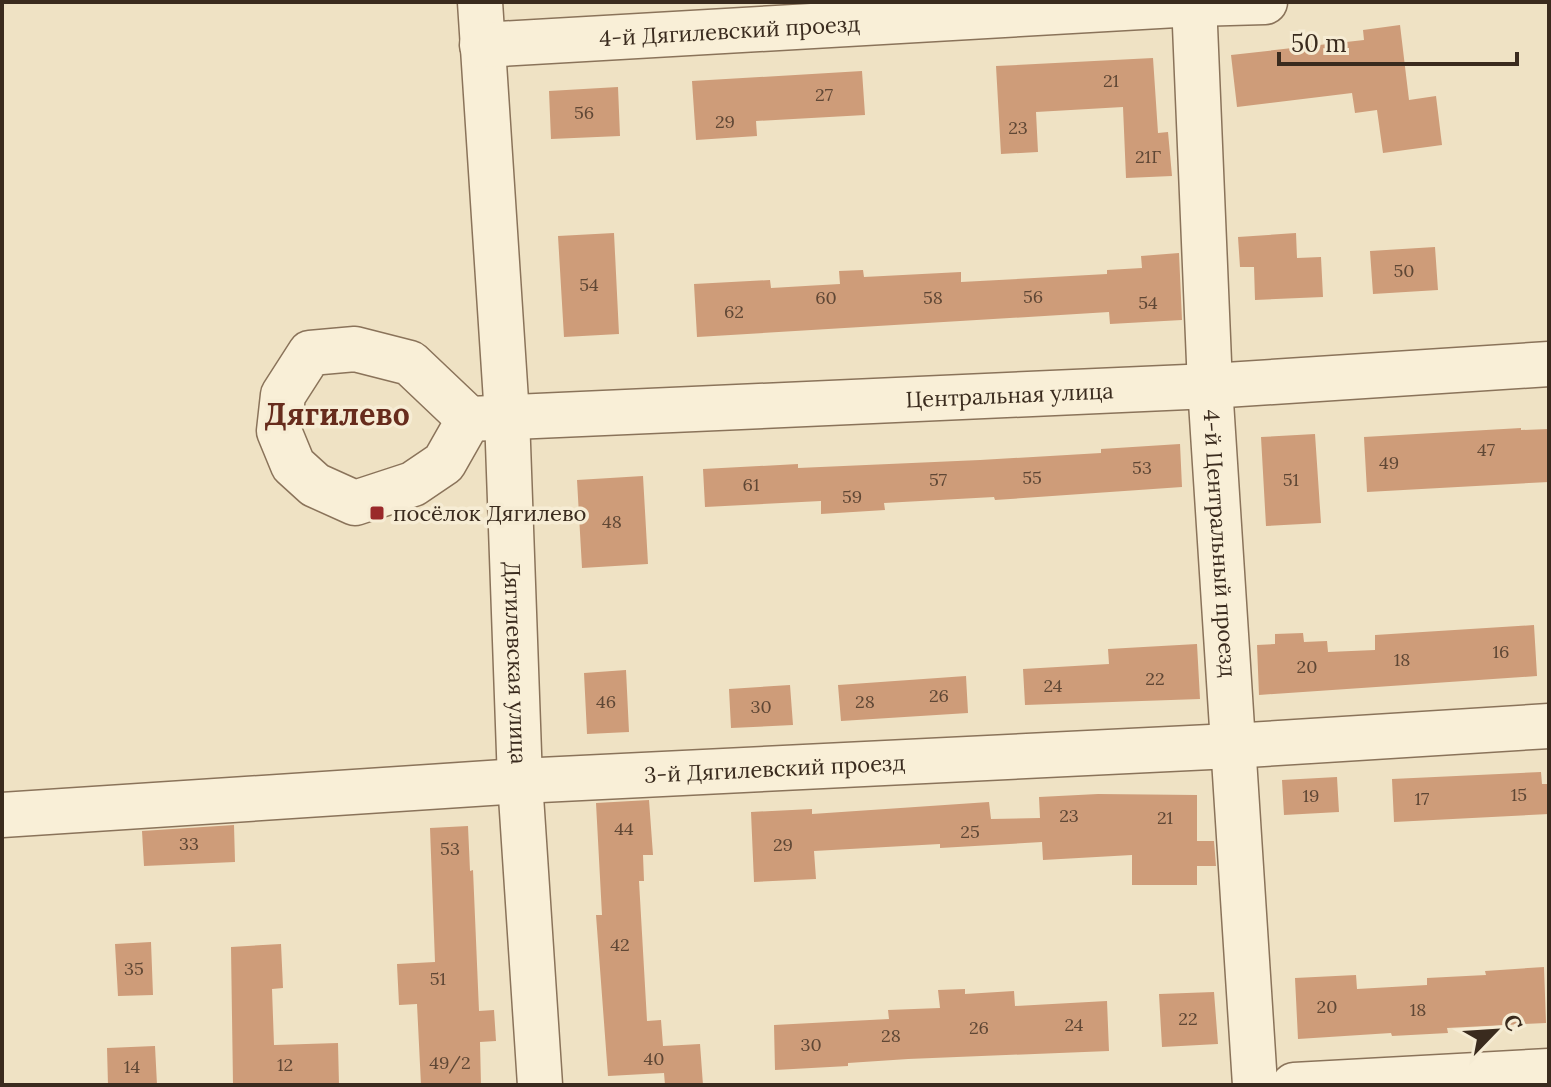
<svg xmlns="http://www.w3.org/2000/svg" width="1551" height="1087" font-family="Lora,serif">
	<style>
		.building { fill: #ce9c79 }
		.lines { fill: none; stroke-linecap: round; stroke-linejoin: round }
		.minor-casing { stroke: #8a735a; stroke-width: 47 }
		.minor { stroke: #f9efd7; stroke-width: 44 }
		.poi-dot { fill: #9a292a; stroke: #f6ecd4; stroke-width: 3 }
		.labels { text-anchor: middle; stroke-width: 7; stroke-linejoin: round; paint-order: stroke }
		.number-label { font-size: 18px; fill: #5f4735 }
		.street-label { font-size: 22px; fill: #3a2b1e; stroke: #f6ecd4 }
		.poi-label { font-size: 22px; fill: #3a2b1e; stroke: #f6ecd4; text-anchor: start }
		.district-label { font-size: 30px; font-weight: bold; fill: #672c1d; stroke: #f6ecd4 }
	</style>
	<rect width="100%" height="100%" fill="#efe2c4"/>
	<!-- building -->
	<path class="building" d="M1400,25L1409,100L1436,96L1442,145L1383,153L1377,110L1355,113L1352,93L1237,107L1231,55L1364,40L1363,30Z
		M1153,58L1158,133L1168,132L1172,176L1126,178L1123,107L1036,112L1038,152L1001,154L996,66Z
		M862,71L865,115L756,121L757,136L696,140L692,81Z
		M618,87L620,136L551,139L549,91Z
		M614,233L619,334L564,337L558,236Z
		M1296,233L1297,258L1321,257L1323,297L1255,300L1254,267H1240L1238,237Z
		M1435,247L1438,290L1373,294L1370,251Z
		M1179,253L1182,320L1110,324L1109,312L697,337L694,284L770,280L771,288L840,284L839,271L863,270L864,277L961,272V282L1107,274V270L1142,268L1141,256Z
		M1521,428V430L1549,429V482L1367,492L1364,437Z
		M1315,434L1321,523L1266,526L1261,437Z
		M1180,444L1182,487L995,500L994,497L884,503L885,510L821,514V501L705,507L703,469L798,464V468L980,460L1101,453V449Z
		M643,476L648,564L582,568L577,480Z
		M1534,625L1537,676L1259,695L1257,645L1275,644V634L1303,633L1304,642L1327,641L1328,652L1375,650V635Z
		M1197,644L1200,699L1025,705L1023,669L1109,664L1108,649Z
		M626,670L629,732L587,734L584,673Z
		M966,676L968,713L841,721L838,685Z
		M790,685L793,725L731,728L729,689Z
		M1541,772L1542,784H1548L1549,814L1394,822L1392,779Z
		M1337,777L1339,812L1284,815L1282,780Z
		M1098,794L1197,795V841H1214L1216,866H1197V885H1132V855L1043,860L1042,842L940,848V844L814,851L816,879L754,882L751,812L812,809V814L989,802L991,819L1040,818L1039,797Z
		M649,800L653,855H643L644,881H639L647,1021L661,1020L663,1046L700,1044L703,1085H665L664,1073L608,1076L596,915H602L596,803Z
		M234,825L235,862L144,866L142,831Z
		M468,826L470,871L473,870L479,1011L494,1010L496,1041L480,1042L481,1085H421L417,1004L399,1005L397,964L435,962L430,828Z
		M151,942L153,995L118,996L115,944Z
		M281,944L283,988L272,989L274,1045L338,1043L339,1085H233L231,947Z
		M1544,967L1546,1023L1447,1028L1448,1033L1392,1036L1391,1033L1298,1039L1295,978L1356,975L1357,989L1427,985V978L1486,975L1485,971Z
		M965,989V994L1014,991L1015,1006L1107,1001L1109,1051L908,1059L848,1063V1066L775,1070L774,1025L889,1019L888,1010L940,1008L938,990Z
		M1214,992L1218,1044L1162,1047L1159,994Z
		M155,1046L157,1085H108L107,1048Z"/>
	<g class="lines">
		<defs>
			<g id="minor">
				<path id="s1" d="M480,2L507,416L520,781L540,1085"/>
				<path id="s2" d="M1194,2L1210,386L1255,1085"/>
				<path id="s3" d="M482,45L1194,4L1265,2"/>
				<path id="s4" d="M469,419L444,463L413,484L355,503L315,485L293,465L279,431L283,395L310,353L355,349L410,363L469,419L1210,386L1549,364"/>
				<path id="s5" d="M2,815L520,781L1231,746L1549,726"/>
				<path d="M1294,1085L1549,1071"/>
			</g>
		</defs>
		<!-- minor casing -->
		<use href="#minor" class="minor-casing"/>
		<!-- minor -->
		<use href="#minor" class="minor"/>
	</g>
	<!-- markers -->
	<rect class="poi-dot" x="369" y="505" width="16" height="16" rx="4"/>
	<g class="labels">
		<!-- number labels -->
		<g class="number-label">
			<text x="1111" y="87">21</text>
			<text x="824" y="101">27</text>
			<text x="584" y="119">56</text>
			<text x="725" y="128">29</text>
			<text x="1018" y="134">23</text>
			<text x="1148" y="163">21Г</text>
			<text x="1404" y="277">50</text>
			<text x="589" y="291">54</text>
			<text x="1033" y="303">56</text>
			<text x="826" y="304">60</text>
			<text x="933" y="304">58</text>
			<text x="1148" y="309">54</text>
			<text x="734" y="318">62</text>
			<text x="1486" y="456">47</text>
			<text x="1389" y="469">49</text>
			<text x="1142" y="474">53</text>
			<text x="1032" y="484">55</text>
			<text x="938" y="486">57</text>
			<text x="1291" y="486">51</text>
			<text x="751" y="491">61</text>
			<text x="852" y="503">59</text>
			<text x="612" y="528">48</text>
			<text x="1501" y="658">16</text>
			<text x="1402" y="666">18</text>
			<text x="1307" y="673">20</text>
			<text x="1155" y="685">22</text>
			<text x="1053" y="692">24</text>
			<text x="939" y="702">26</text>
			<text x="606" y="708">46</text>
			<text x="865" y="708">28</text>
			<text x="761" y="713">30</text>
			<text x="1519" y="801">15</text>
			<text x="1311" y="802">19</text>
			<text x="1422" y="805">17</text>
			<text x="1069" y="822">23</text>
			<text x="1165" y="824">21</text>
			<text x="624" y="835">44</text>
			<text x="970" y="838">25</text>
			<text x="189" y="850">33</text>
			<text x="783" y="851">29</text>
			<text x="450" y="855">53</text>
			<text x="620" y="951">42</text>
			<text x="134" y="975">35</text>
			<text x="438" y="985">51</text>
			<text x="1327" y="1013">20</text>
			<text x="1418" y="1016">18</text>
			<text x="1188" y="1025">22</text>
			<text x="1074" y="1031">24</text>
			<text x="979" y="1034">26</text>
			<text x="891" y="1042">28</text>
			<text x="811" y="1051">30</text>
			<text x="654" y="1065">40</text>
			<text x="450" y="1069">49/2</text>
			<text x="285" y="1071">12</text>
			<text x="132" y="1073">14</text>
		</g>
		<!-- street labels -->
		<g class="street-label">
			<text dy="8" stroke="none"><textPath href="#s3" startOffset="248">4-й Дягилевский проезд</textPath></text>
			<text dy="8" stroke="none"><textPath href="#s4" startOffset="1070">Центральная улица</textPath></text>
			<text dy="8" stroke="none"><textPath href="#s2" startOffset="542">4-й Центральный проезд</textPath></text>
			<text dy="8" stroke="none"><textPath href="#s1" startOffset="662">Дягилевская улица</textPath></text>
			<text dy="8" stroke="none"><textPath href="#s5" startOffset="774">3-й Дягилевский проезд</textPath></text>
		</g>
		<!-- poi labels -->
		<g class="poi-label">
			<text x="393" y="521">посёлок Дягилево</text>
		</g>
		<!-- district labels -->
		<g class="district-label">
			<text x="337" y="425">Дягилево</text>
		</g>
	</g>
	<!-- border -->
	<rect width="1551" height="1087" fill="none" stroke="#3a2b1e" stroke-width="8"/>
	<!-- north arrow -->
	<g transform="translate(1495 1031) rotate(65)" stroke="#f6ecd4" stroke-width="6" paint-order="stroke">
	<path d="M0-6L14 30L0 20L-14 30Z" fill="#3a2b1e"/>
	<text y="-12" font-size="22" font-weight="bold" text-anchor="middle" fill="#3a2b1e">С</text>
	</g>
	<!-- scale -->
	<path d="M1279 52v12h238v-12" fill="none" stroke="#3a2b1e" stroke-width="4"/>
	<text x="1291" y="52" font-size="24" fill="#3a2b1e" stroke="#f6ecd4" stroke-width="6" paint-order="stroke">50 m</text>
</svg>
